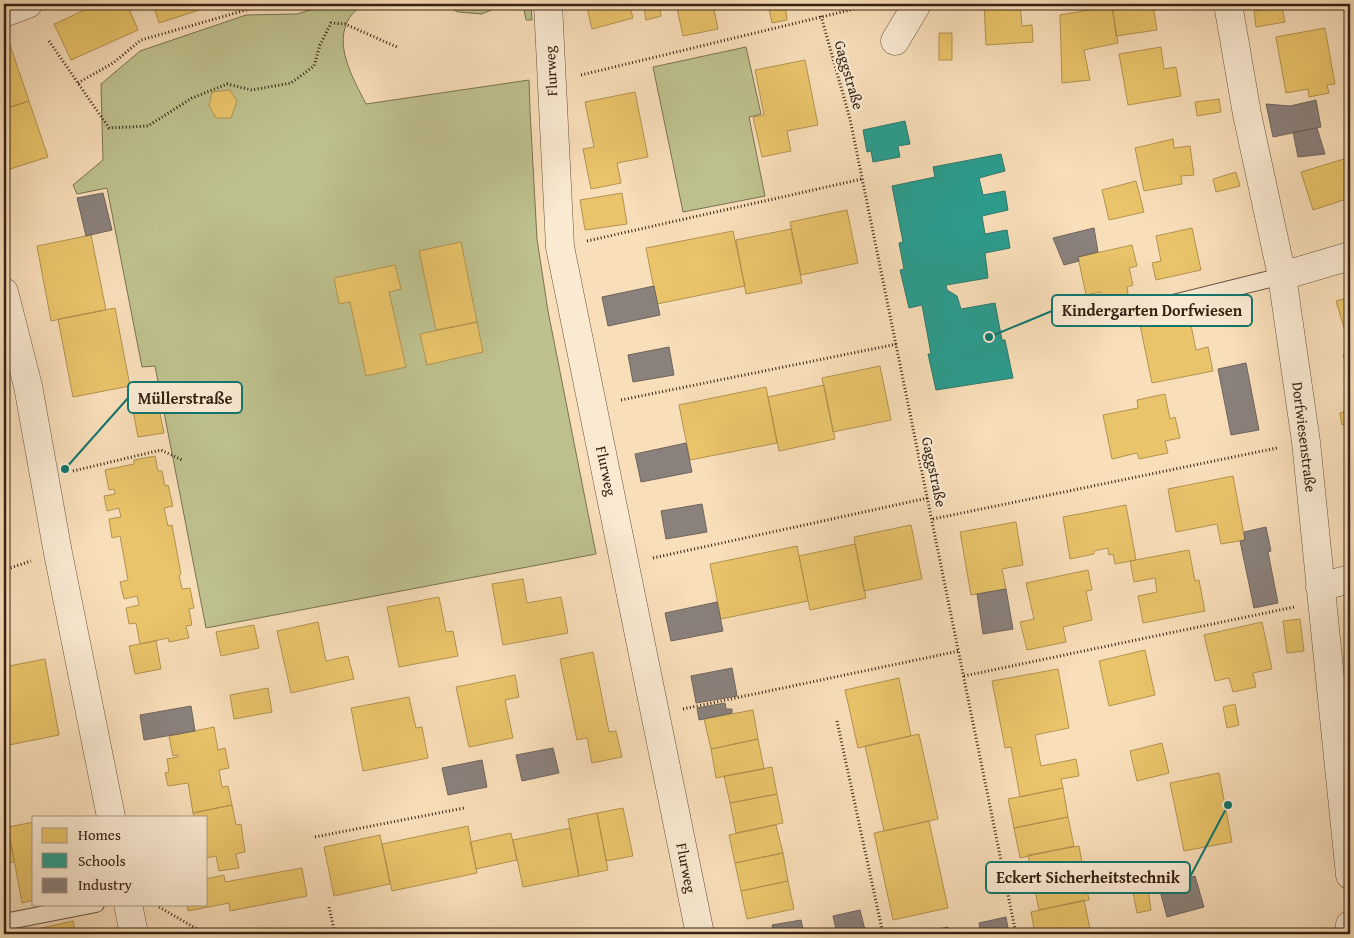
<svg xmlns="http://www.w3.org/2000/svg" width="1354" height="938" font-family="'Gentium Book Plus',serif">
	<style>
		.green { fill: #bec18e; stroke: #7a7252 }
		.homes { fill: #e9c46a; stroke: #b39350 }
		.schools { fill: #2a9d8f; stroke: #2e786a }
		.industry { fill: #8a817c; stroke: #71645d }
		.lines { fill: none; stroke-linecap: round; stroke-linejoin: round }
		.lane-casing { stroke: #66513e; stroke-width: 18 }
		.street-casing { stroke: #66513e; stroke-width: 29 }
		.path { stroke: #362215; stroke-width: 3; stroke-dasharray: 1 2.5; stroke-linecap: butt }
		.lane { stroke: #faead2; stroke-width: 16 }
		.street { stroke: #faead2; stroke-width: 28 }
		.labels { text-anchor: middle; stroke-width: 5; stroke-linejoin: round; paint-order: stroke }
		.street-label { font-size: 15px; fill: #362215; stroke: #faead2 }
		.leader { fill: none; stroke: #0f766e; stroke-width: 2 }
		.callout-dot { fill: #0f766e; stroke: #faead2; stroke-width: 2 }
		.callout { fill: #faead2; stroke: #0f766e; stroke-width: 2 }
		.callout-label { font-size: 16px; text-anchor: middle; font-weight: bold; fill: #362215 }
	</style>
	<rect width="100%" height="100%" fill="#f8deb9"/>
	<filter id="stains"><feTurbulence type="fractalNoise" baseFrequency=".004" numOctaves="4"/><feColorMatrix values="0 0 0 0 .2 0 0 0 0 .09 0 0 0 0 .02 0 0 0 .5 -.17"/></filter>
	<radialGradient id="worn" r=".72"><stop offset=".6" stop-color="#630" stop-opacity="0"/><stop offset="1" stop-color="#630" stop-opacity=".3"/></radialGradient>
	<!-- green -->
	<path class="green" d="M330,4H364C359,8 353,12 350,17C332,44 354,80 366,104L529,80L530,111L537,239L548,311L596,554L206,628L155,366L142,367L107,188L77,194L73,185L103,160L101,84L140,51L246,15L297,14Z
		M443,4H505L482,14L458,12Z
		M523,4H531L532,20H526Z
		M746,47L761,114L749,117L765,196L683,212L653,67Z"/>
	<!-- homes -->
	<path class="homes" d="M98,4H127L138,30L71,60L54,24Z
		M153,4H218L159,23Z
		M586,4H629L633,18L592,29Z
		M643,4H659L661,16L646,20Z
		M685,4H713L718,29L683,36L677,8L685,6Z
		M768,4H785L787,20L772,23Z
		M984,4H1020L1022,26L1032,25L1033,42L986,45Z
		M1112,4H1153L1157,30L1116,36Z
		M1112,6L1118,43L1084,50L1090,80L1062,83L1060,15Z
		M1282,7L1285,22L1256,27L1254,11Z
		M1325,28L1335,84L1327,85L1329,93L1309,97L1308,89L1286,93L1276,37Z
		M939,33H952V60H939Z
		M10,45L29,101L4,109V47Z
		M1161,47L1164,69L1176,67L1181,96L1128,105L1119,54Z
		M805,60L818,125L787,131L791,151L762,157L753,117L764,115L755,70Z
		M230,90L237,101L231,118H216L209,106L212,92Z
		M635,92L648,157L617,163L621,183L591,189L583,149L594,147L585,102Z
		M1219,99L1221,112L1197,116L1195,102Z
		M29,101L48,157L4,171V109Z
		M1173,139L1174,148L1190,146L1194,175L1181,176L1182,184L1144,191L1135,148Z
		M1344,159L1350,179V198L1313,210L1301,172Z
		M1236,172L1240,186L1216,192L1213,179Z
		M1136,181L1144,212L1109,220L1102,190Z
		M622,193L627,224L585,230L580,200Z
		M847,210L858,263L801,275L790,222Z
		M1192,228L1201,270L1156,280L1152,263L1161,261L1156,236Z
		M791,229L802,283L746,294L736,240Z
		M733,231L745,286L657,304L646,248Z
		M91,235L106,310L51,321L37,246Z
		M461,242L477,322L436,330L419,251Z
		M1132,245L1137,266L1129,268L1133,285L1127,287L1128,294L1101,300L1100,292L1086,295L1078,257Z
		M395,265L401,289L389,292L406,367L366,376L350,302L339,304L334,278Z
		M1350,297V353L1347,354L1348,341L1336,301Z
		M115,308L130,386L73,397L58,319Z
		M1188,310L1196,350L1208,347L1213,371L1152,383L1139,320Z
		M477,322L483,352L427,365L420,334Z
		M1350,353V380L1343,355Z
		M880,366L891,420L833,432L822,378Z
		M824,385L835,439L779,451L768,397Z
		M766,387L777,443L690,460L679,405Z
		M1165,394L1170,419L1175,417L1180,438L1165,441L1168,453L1139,459L1137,453L1112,459L1103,415L1138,408L1137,400Z
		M156,395L164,433L138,437L131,400Z
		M1350,410V423L1342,425L1340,413Z
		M155,456L158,471H162L165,486L168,485L173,506L164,508L168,526L172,525L181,574L179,575L182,589L190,588L194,608L189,609L192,625L186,626L189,638L169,642L168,638L140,644L136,623L129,624L126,608L139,605L137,596L124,599L120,582L128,580L120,536L112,538L109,519L121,517L119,508L107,511L104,496L115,494L114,489L109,490L105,470L134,464V460Z
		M1233,476L1245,540L1221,544L1217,524L1176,532L1168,489Z
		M1126,505L1136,560L1115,564L1113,554L1109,555L1108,548L1094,551V554L1070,559L1063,517Z
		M1016,522L1023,565L1002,569L1006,589L971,595L960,532Z
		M911,525L922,579L864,591L854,537Z
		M855,544L866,598L810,610L799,556Z
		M797,546L808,601L721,619L710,564Z
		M1189,550L1195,581L1199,580L1205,611L1143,623L1138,596L1157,592L1155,578L1134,582L1130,561Z
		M1088,570L1092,590L1086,591L1092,620L1063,627L1066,642L1027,650L1020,622L1034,619L1026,583Z
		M523,579L527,603L561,597L568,633L503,645L492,584Z
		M439,597L446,632L453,631L458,656L399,667L387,607Z
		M1300,619L1304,651L1287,653L1283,621Z
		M318,622L326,661L348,656L354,679L291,693L277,631Z
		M1262,622L1272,669L1253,673L1256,687L1233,692L1229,678L1215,681L1204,635Z
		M254,625L259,648L221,656L216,632Z
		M156,641L161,669L135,674L129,646Z
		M1145,650L1155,695L1109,706L1099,661Z
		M593,652L609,732L616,731L622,757L592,763L587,738L577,740L560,659Z
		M45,659L59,735L4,746V667Z
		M1058,669L1069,728L1035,735L1041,766L1076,759L1079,776L1061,779L1063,788L1020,797L1011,747L1005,748L992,681Z
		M515,675L519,697L505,700L513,738L469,747L456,687Z
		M899,678L911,736L858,748L845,690Z
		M268,688L272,712L234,719L230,695Z
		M409,697L416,728L422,727L428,758L363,771L351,708Z
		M1235,704L1239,725L1227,728L1223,707Z
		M753,710L758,739L711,749L704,719Z
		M214,727L218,750L225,748L229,768L219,770L222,787L228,786L232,805L193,813L188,783L168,786L165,773L169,772L167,759L178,757V755L173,756L169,736Z
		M919,734L938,819L884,831L865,746Z
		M758,739L764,769L716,778L711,749Z
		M1162,743L1169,773L1137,781L1130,751Z
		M772,767L777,794L730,803L724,776Z
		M1219,773L1232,842L1184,851L1170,783Z
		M1063,788L1068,817L1014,828L1008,799Z
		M777,794L783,823L736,833L730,803Z
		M232,805L236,825L241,824L245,852L236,854L239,868L219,871L216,856L206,858V817H194L193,813Z
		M4,806L14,862L4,864Z
		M623,808L633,856L606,861L597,813Z
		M597,813L608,870L579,876L568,819Z
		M1068,817L1074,846L1020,858L1014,828Z
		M929,821L948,908L893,920L874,833Z
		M34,822V900L22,903L8,827Z
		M776,825L783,853L735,863L729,835Z
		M468,826L477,873L392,891L382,844Z
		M570,828L579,876L523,887L513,840Z
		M511,833L517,860L476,869L470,842Z
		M380,835L390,884L334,896L324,847Z
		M1079,846L1089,900L1039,910L1028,855Z
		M783,853L788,881L741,891L735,863Z
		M302,868L307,896L230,911L229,903L188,911L187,904H206V879L224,875L225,882Z
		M788,881L794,909L747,919L741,891Z
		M1148,889L1151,910L1137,913L1133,892Z
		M1084,900L1091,934H1035L1031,912Z
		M73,921L76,934H20L19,933Z"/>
	<!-- schools -->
	<path class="schools" d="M905,121L910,144L898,146L900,157L873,162L871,151L867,152L863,130Z
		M1001,154L1005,171L979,178L983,195L1005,191L1008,210L982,216L985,234L1007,230L1010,248L985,253L988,278L946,285L947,290L957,296L961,309L995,303L1002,340H1005L1013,378L936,390L928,354H931L922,305L909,308L900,270L904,269L899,243L903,242L892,186L935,177L933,167Z"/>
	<!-- industry -->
	<path class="industry" d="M953,4H971V6L953,7Z
		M1316,100L1321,127L1273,137L1266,104L1290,106Z
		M1317,128L1325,154L1298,157L1293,132Z
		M103,193L112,230L86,236L77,198Z
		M1094,228L1098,252L1078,257L1079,261L1064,265L1053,238Z
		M654,286L660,315L608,326L602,297Z
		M669,347L674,375L633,382L628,355Z
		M1246,363L1259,430L1231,435L1218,369Z
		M686,443L692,472L641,482L635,454Z
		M702,504L707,532L666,539L661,511Z
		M1266,527L1271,551L1268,552L1278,603L1254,608L1240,541L1245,540L1244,532Z
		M1006,589L1013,629L983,634L977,594Z
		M717,602L723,631L671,641L665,613Z
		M732,668L737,696L696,703L691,676Z
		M725,703L726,709H732V713L699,720L697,708Z
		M191,706L195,731L144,740L140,715Z
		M553,748L559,773L522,781L516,755Z
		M482,760L487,787L448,795L442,768Z
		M1195,876L1204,907L1167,917L1159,887Z
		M860,910L866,934H837L833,916Z
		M1006,917L1009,934H981L979,923Z
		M801,920L804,934H774L772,925Z
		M948,927L949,934H919V933Z"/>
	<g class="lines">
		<defs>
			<path id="lane" d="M1121,316L1282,276
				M4,922L96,904"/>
			<path id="street" d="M548,4L560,247L700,934
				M1228,4L1247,114L1282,276L1306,442L1350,875
				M4,13L28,4
				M895,41L917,4
				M1282,276L1350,256
				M4,292L28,386L58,553L111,817
				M1320,587L1350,579
				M128,904L134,934
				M1349,934L1350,925"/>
		</defs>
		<!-- lane casing -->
		<use href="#lane" class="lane-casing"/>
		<!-- street casing -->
		<use href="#street" class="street-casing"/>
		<!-- path -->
		<path class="path" d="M821,16L850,119L1016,934
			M49,41L109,128L148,126L192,98L227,84L252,90L291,83L314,66L320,45L331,23L345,24L397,47
			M581,75L875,4
			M78,83L113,63L141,40L267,4
			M587,241L862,179
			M621,400L897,344
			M73,471L161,450L182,460
			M933,519L1277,448
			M653,558L928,498
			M4,570L31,561
			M964,676L1294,607
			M683,709L959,651
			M837,721L883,934
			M315,837L464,808
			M159,907L204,933
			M329,907L335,934"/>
		<!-- lane -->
		<use href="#lane" class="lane"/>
		<!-- street -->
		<use href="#street" class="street"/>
	</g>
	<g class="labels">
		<!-- street labels -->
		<g class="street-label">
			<text transform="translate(551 71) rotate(-93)" y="5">Flurweg</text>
			<text transform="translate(849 75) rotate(74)" y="5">Gaggstraße</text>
			<text transform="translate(1304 437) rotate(83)" y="5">Dorfwiesenstraße</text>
			<text transform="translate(606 471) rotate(78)" y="5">Flurweg</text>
			<text transform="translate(934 472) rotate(78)" y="5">Gaggstraße</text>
			<text transform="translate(686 868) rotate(79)" y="5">Flurweg</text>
		</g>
	</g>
	<!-- callouts -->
	<path class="leader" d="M989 337L1052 311M65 469L128 398M1228 805L1190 877"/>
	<g class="callout-dot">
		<circle cx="989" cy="337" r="5"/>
		<circle cx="65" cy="469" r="5"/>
		<circle cx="1228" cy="805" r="5"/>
	</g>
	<g class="callout">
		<rect x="1052" y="295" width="200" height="31" rx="5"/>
		<rect x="128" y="382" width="114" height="31" rx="5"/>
		<rect x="986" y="862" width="204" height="31" rx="5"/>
	</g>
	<g class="callout-label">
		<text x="1152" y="316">Kindergarten Dorfwiesen</text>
		<text x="185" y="404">Müllerstraße</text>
		<text x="1088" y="883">Eckert Sicherheitstechnik</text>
	</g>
	<!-- margin -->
	<rect width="1354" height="938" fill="none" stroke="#f8deb9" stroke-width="20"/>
	<rect x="5" y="5" width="1344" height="928" fill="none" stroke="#362215" stroke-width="2.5"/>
	<rect x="10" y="10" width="1334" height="918" fill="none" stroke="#362215"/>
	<!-- legend -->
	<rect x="32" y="816" width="175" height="90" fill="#faead2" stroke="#ac9a86"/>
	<rect x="42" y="828" width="25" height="15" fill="#e9c46a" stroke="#ac9a86"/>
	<text x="78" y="840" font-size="15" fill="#362215">Homes</text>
	<rect x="42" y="853" width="25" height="15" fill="#2a9d8f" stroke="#ac9a86"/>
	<text x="78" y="866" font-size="15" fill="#362215">Schools</text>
	<rect x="42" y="878" width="25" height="15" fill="#8a817c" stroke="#ac9a86"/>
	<text x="78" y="890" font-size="15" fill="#362215">Industry</text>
	<rect width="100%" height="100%" filter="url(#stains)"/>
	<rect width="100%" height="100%" fill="url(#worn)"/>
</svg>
